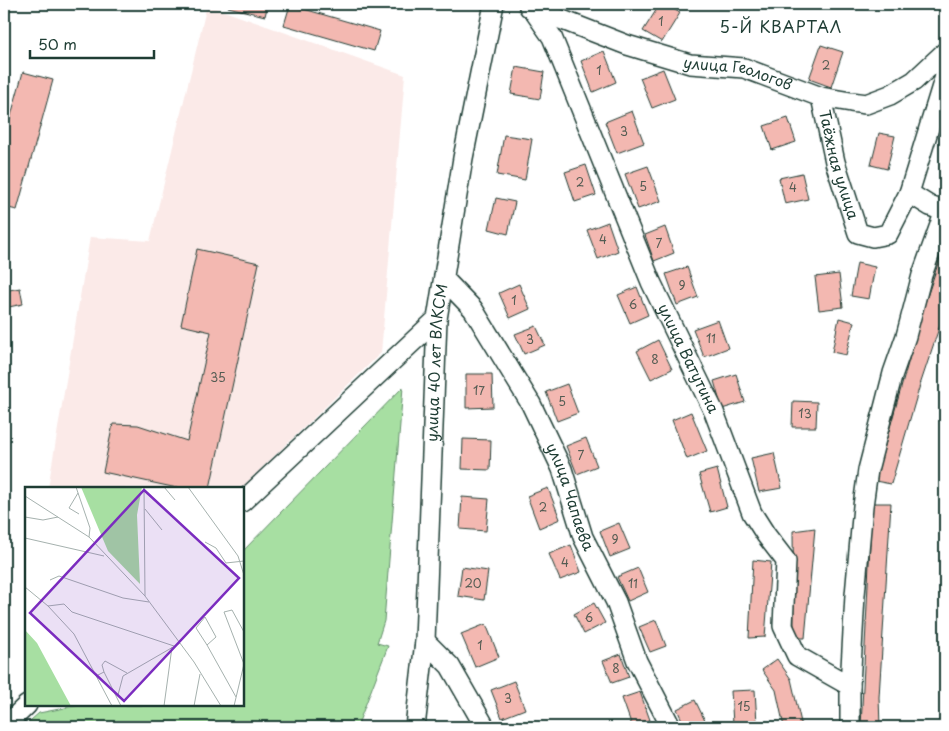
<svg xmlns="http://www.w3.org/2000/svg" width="949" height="731" font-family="'Playpen Sans',sans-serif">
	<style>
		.built { fill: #fbeae8 }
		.green { fill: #a7dfa2; stroke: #638e6b }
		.building { fill: #f3b8b1; stroke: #1f3d34 }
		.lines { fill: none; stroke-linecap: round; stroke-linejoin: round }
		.minor-casing { stroke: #1f3d34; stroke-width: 22 }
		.minor { stroke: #fff; stroke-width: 19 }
		.labels { text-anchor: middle; stroke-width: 5; stroke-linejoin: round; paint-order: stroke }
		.number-label { font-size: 12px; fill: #545c53 }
		.street-label { font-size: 15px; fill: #1f3d34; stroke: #fff }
		.neighbourhood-label { font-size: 16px; letter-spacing: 1px; fill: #1f3d34; stroke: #fff }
		.inset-road { fill: none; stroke: #a5b1ae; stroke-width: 1 }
		.view { fill: #7b2cbf; fill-opacity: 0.15; stroke: #7b2cbf; stroke-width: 2.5 }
		.inset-edge { fill: none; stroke: #1f3d34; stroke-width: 2.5 }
	</style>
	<rect width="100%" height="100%" fill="#fff"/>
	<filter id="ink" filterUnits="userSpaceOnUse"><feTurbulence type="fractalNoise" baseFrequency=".02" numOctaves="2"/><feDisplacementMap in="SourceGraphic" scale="10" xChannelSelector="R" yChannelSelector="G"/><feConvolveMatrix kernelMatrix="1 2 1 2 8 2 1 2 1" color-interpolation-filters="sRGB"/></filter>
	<g filter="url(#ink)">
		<!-- built -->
		<path class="built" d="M207,5L405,75L381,353L241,488H48L90,237L150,241Z"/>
		<!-- green -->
		<path class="green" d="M403,387L384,621L377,643L388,646L357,727H23L39,713L80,705H242L243,551Z"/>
		<!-- building -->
		<path class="building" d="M229,4H268L265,16L228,7Z
			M660,4H665L680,13L662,42L643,31Z
			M290,5L380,31L374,51L284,25Z
			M821,45L843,52L831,87L809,79Z
			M604,51L616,82L593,92L581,61Z
			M516,67L544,72L540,99L511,94Z
			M663,69L675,99L652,108L640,78Z
			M23,72L53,80L17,210L4,207V141Z
			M632,111L644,143L617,153L605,122Z
			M788,118L796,142L772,150L764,126Z
			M879,133L895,136L887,169L871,165Z
			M504,135L532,139L525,180L497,175Z
			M586,165L596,195L575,202L565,172Z
			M648,166L661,201L638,209L625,174Z
			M802,173L808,199L785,204L779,178Z
			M496,198L515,202L508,234L489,229Z
			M608,222L618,251L598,259L587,230Z
			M665,227L674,253L654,261L645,235Z
			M945,243V310L920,385L891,484L875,481L924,306Z
			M197,249L259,263L210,488H177L103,472L113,424L138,425L187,441L211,332L181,325Z
			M857,263L875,267L869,299L851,296Z
			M687,267L698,297L677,305L666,274Z
			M839,274L843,307L819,310L815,277Z
			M519,284L530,309L510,318L499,293Z
			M637,287L648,315L630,323L618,295Z
			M20,288L23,304L4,308V291Z
			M839,318L854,322L846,355L832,352Z
			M718,320L728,348L704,357L693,329Z
			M536,326L545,345L524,354L515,334Z
			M658,340L672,369L651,379L637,351Z
			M466,374H492L493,407L466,408Z
			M736,374L745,402L722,409L714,381Z
			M567,384L578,413L557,421L546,392Z
			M793,401L817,402L816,427H792Z
			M691,412L707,451L687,459L672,420Z
			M586,438L597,466L577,474L566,446Z
			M463,439L491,440L490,470L462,469Z
			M774,453L782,488L759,492L751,458Z
			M717,469L727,507L710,512L699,474Z
			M548,488L560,519L539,528L527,496Z
			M462,497L489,499L486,531L460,529Z
			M872,503H891L879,697L880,727H861Z
			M619,523L630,549L610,557L600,531Z
			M815,528L805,638H794L793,531Z
			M571,545L581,572L560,580L549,554Z
			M753,560L771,562L765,637L749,638Z
			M462,567L488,571L484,600L458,596Z
			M638,568L648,592L628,601L617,577Z
			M594,603L605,623L584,634L574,614Z
			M656,620L666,646L650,652L639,627Z
			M486,624L499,657L475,667L461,634Z
			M621,654L629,677L612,683L603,661Z
			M777,659L791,679L802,727H784L776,690L762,670Z
			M514,681L525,709L502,718L491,690Z
			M755,690L757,723L733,724L731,691Z
			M640,692L650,720L632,726L622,698Z
			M695,700L708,727H685L677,709Z"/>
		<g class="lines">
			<defs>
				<g id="minor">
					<path id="s1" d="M529,7L627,45L690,64L744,68L821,97L851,102L866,104L890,95L914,81L945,52"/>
					<path id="s2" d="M531,7L552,37L651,282L714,412L752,513L766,535L786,561L783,626L797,656L850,686"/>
					<path id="s3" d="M821,97L835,162L858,233L873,237L888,234L909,193"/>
					<path d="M945,212L930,206L909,193L945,76"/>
					<path id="s4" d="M444,279L473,309L531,404L562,469L583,537L616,602L637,661L671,727"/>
					<path d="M242,502L437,319"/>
					<path d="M425,641L450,666L485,727"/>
					<path d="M4,727L27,705"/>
					<path id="s5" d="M415,727L425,641L437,319L463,158L494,4"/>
					<path d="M850,727V686L855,595L863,506L868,470L893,373L906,336L922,275L945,211"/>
				</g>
			</defs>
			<!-- minor casing -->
			<use href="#minor" class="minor-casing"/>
			<!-- minor -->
			<use href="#minor" class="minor"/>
		</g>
	</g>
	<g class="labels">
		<!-- number labels -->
		<g class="number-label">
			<text x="661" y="26">1</text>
			<text x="826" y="70">2</text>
			<text x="599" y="75">1</text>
			<text x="624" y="136">3</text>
			<text x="580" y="187">2</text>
			<text x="643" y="191">5</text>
			<text x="793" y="192">4</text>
			<text x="603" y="244">4</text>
			<text x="659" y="248">7</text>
			<text x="682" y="290">9</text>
			<text x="514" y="305">1</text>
			<text x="633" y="309">6</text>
			<text x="711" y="343">11</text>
			<text x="530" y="344">3</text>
			<text x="655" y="364">8</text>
			<text x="218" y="382">35</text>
			<text x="479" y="395">17</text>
			<text x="562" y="406">5</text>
			<text x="805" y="418">13</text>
			<text x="581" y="460">7</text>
			<text x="543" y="512">2</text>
			<text x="615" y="544">9</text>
			<text x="565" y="567">4</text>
			<text x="473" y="588">20</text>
			<text x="633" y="588">11</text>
			<text x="589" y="622">6</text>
			<text x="480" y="650">1</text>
			<text x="616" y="673">8</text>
			<text x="508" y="703">3</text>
			<text x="744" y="711">15</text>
		</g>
		<!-- street labels -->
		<g class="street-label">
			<text dy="5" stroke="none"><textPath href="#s1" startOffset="220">улица Геологов</textPath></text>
			<text dy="5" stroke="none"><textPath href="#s3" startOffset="70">Таёжная улица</textPath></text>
			<text dy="5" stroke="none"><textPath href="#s2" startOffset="386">улица Ватутина</textPath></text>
			<text dy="5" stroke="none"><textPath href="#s5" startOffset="365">улица 40 лет ВЛКСМ</textPath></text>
			<text dy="5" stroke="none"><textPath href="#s4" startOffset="254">улица Чапаева</textPath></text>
		</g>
		<!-- neighbourhood labels -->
		<g class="neighbourhood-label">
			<text x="781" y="33">5-Й КВАРТАЛ</text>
		</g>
	</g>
	<!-- overview -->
	<g transform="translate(25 487)">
		<rect width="219" height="219" fill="#fff"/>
		<path d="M56,0H117L112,28L115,97L83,64ZM0,143L12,156L46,219H0Z" fill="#a7dfa2"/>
		<path class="inset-road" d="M51,0L65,41L64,50M119,0L120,109M139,0L150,13M163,0L213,69L219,88M53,6L44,21L54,27M0,9L64,50L120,109L169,175L196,219M120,22L137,43M0,30L18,33L33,30M0,51L79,69M180,55L191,61L201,76L219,74M25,93L34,89L98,111L124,115M0,100L23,119L49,147L87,219M23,119L39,117L47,125L149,159M180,130L191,150L182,158L171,141ZM182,158L211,210M79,185L77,178L80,174L102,186M73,188L79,185L96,219M93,208L98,189L155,156M139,219L147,160M169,219L175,187M209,219L219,177L199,125L207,123L219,145"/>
		<path class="view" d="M119,3L214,91L99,214L5,126Z"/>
		<rect width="219" height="219" class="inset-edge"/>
	</g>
	<!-- margin -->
	<rect width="949" height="731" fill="none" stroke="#fff" stroke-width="20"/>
	<rect x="10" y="10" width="929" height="711" fill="none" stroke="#1f3d34" stroke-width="2" filter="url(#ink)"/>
	<!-- scale -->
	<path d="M30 50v8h124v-8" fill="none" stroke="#1f3d34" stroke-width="2.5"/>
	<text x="38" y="50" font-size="15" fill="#1f3d34" stroke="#ffffff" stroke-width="4" paint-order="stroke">50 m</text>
</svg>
